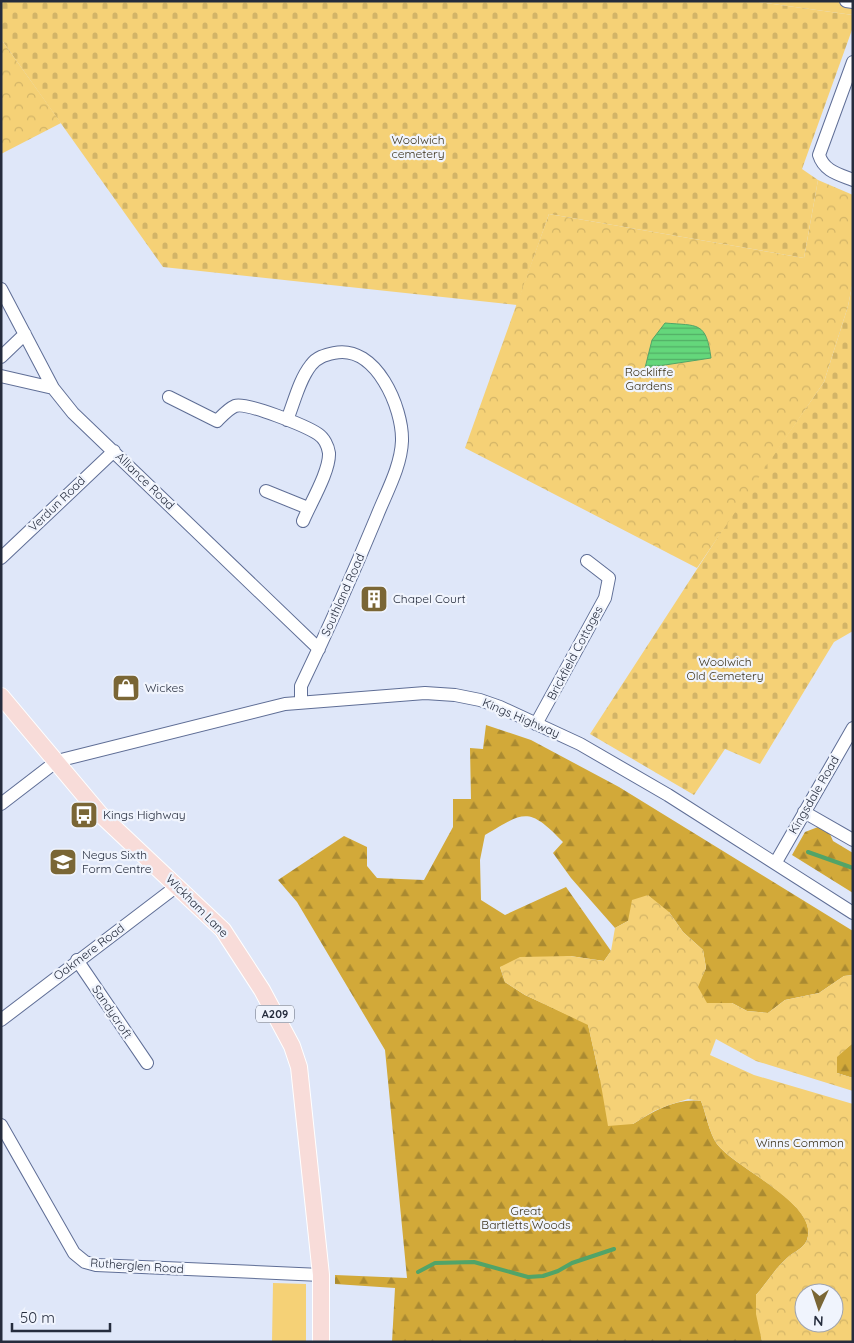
<svg xmlns="http://www.w3.org/2000/svg" width="854" height="1343" font-family="Quicksand,sans-serif">
	<style>
		.grass { fill: #f5d176 }
		.forest { fill: url(#forest-firs) }
		.cemetery { fill: url(#cemetery-stones) }
		.park { fill: url(#park-crowns); fill-rule: evenodd }
		.water { fill: url(#water-rules); stroke: #51a468 }
		.lines { fill: none; stroke-linecap: round; stroke-linejoin: round }
		.stream { stroke: #51a468; stroke-width: 4 }
		.minor-casing { stroke: #5f6e96; stroke-width: 14 }
		.major-casing { stroke: #fff; stroke-width: 18 }
		.minor { stroke: #fff; stroke-width: 12 }
		.major { stroke: #f8dcd9; stroke-width: 16 }
		.labels { text-anchor: middle; stroke-width: 4.5; stroke-linejoin: round; paint-order: stroke }
		.shield { fill: #f0f4fd; stroke: #626877; stroke-width: 1 }
		.shield-label { font-size: 11px; font-weight: bold; fill: #252c3d }
		.park-label { font-size: 12px; fill: #3b321a; stroke: #f0f4fd }
		.street-label { font-size: 12px; fill: #252c3d; stroke: #f0f4fd }
		.poi-label { font-size: 12px; fill: #252c3d; stroke: #f0f4fd; text-anchor: start }
	</style>
	<defs>
		<pattern id="forest-firs" width="22" height="20" patternUnits="userSpaceOnUse" patternTransform="scale(1.25)"><rect width="22" height="20" fill="#d2a939"/><path d="M5 1l3.5 6h-7zM16 11l3.5 6h-7z" fill="#aa8a31"/></pattern>
		<pattern id="cemetery-stones" width="16" height="16" patternUnits="userSpaceOnUse" patternTransform="scale(1.25)"><rect width="16" height="16" fill="#f5d176"/><path d="M2 7V4a2 2 0 0 1 4 0v3zM10 15v-3a2 2 0 0 1 4 0v3z" fill="#d2b467"/></pattern>
		<pattern id="park-crowns" width="20" height="18" patternUnits="userSpaceOnUse" patternTransform="scale(1.25)"><rect width="20" height="18" fill="#f5d176"/><path d="M2 6a3 3 0 1 1 6 0M12 15a3 3 0 1 1 6 0" fill="none" stroke="#d2b467"/></pattern>
		<pattern id="water-rules" width="6" height="5" patternUnits="userSpaceOnUse" patternTransform="scale(1.25)"><rect width="6" height="5" fill="#64d77b"/><path d="M0 2.5h6" fill="none" stroke="#52af66"/></pattern>
	</defs>
	<rect width="100%" height="100%" fill="#dfe7f9"/>
	<!-- grass -->
	<path class="grass" d="M751,1H853V15Z
		M273,1283L306,1284V1342H272Z"/>
	<!-- forest -->
	<path class="forest" d="M486,725L531,740L619,787L853,931V975L844,976L819,993L785,1000L768,1013L747,1011L732,1003H706L697,987L706,968L703,950L683,932L669,912L628,921L615,928L571,878L553,853L563,842C529,807 525,811 485,835L480,860L481,900L505,915L566,887L611,951L604,961L570,956L500,967L505,982L525,995L588,1024L600,1079L633,1124C654,1111 676,1098 701,1101C706,1113 709,1133 717,1144C735,1168 815,1202 808,1236C806,1249 793,1251 785,1260C774,1270 766,1284 756,1295L762,1342H392L395,1288L335,1284V1275L407,1278L385,1050L297,902L278,880L344,836L367,847V866L377,878L424,880L453,827V799H471L470,748L483,749Z
		M818,827L830,834L833,841L853,853V893L792,855L805,832Z
		M853,1043V1078L837,1073V1056Z"/>
	<!-- cemetery -->
	<path class="cemetery" d="M1,1H751L853,15V27L802,169L818,180L804,258L549,214L517,305L163,267L1,39Z
		M853,281V631L834,642L760,764L725,749L694,795L590,734L736,509L824,382L848,306Z"/>
	<!-- park -->
	<path class="park" d="M1,39L61,123L1,154Z
		M818,180L853,195V281L848,306L824,382L697,568L465,448L549,214L804,258Z
		M648,895L669,912L683,932L703,950L706,968L698,987L707,1003H732L747,1011L768,1013L785,1000L819,993L844,976L853,975V1043L837,1057V1073L853,1078V1091L756,1061L716,1039L710,1055L754,1075L853,1104V1342H762L756,1314V1295C766,1284 774,1270 785,1260C793,1251 806,1249 808,1236C814,1202 735,1168 717,1144C709,1133 706,1113 701,1101L688,1099L669,1105L654,1111L633,1124L608,1126L600,1079L588,1025L525,995L505,982L500,967L520,957L570,956L604,961L611,951L615,928L628,921L632,900ZM804,1293H834V1323H804Z"/>
	<!-- water -->
	<path class="water" d="M665,323C698,326 706,321 711,358L645,368L652,340Z"/>
	<g class="lines">
		<!-- stream -->
		<path class="stream" d="M808,852L853,868
			M418,1272L435,1263L474,1262L528,1277L543,1276L558,1271L572,1263L614,1249"/>
		<defs>
			<path id="minor" d="M846,1L853,2
				M853,62L819,155C824,171 838,174 853,180
				M1,289L53,388L73,413L319,649
				M1,357L25,334
				M1,376L53,388
				M169,397L217,421C222,416 228,409 235,406C247,402 306,426 318,434C324,438 328,446 329,453C330,471 310,504 303,521
				M287,420C294,403 299,380 311,365C317,357 325,355 334,353C376,344 403,408 402,441C401,467 386,493 377,516C353,574 328,630 301,686V702
				M266,491L308,508
				M1,558L114,451
				M536,724L605,598L609,578L587,561
				M1,804L57,761L285,704L425,693L455,695L480,700L500,707L580,744L668,795L853,913
				M804,812L853,840
				M776,862L853,728
				M77,960L147,1063
				M1,1020L177,886
				M1,1125L74,1253L85,1262L96,1265L321,1275"/>
			<path id="major" d="M1,696L100,814L223,930L262,990L292,1046L299,1067L321,1275V1342"/>
		</defs>
		<!-- minor casing -->
		<use href="#minor" class="minor-casing"/>
		<!-- major casing -->
		<use href="#major" class="major-casing"/>
		<!-- minor -->
		<use href="#minor" class="minor"/>
		<!-- major -->
		<use href="#major" class="major"/>
	</g>
	<!-- icons -->
	<defs>
		<symbol id="building-square" viewBox="-11 -11 22 22"><rect x="-9" y="-9" width="18" height="18" rx="4" fill="#7a6635" stroke="#f0f4fd"/><path d="M-4-6H4V6H1V3H-1V6H-4ZM-2.5-4.3h1.7v1.8h-1.7ZM.8-4.3h1.7v1.8H.8ZM-2.5-1h1.7V.8h-1.7ZM.8-1h1.7V.8H.8Z" fill="#fff"/></symbol>
		<symbol id="shop-square" viewBox="-11 -11 22 22"><rect x="-9" y="-9" width="18" height="18" rx="4" fill="#7a6635" stroke="#f0f4fd"/><path d="M-5-2.5h2.3a2.7 3.5 0 0 1 5.4 0H5L5.5 6h-11ZM-1.5-2.5h3a1.5 2.3 0 0 0-3 0Z" fill="#fff"/></symbol>
		<symbol id="bus-square" viewBox="-11 -11 22 22"><rect x="-9" y="-9" width="18" height="18" rx="4" fill="#7a6635" stroke="#f0f4fd"/><path d="M-5-6H5V4H4V6H2V4H-2V6H-4V4H-5ZM-3.5-4V0h7V-4ZM-3.5 1.2v1.5H-2V1.2ZM2 1.2v1.5H3.5V1.2Z" fill="#fff"/></symbol>
		<symbol id="school-square" viewBox="-11 -11 22 22"><rect x="-9" y="-9" width="18" height="18" rx="4" fill="#7a6635" stroke="#f0f4fd"/><path d="M0-5L7-2L0 1L-7-2ZM-4 1L0 2.5L4 1V4Q0 6-4 4Z" fill="#fff"/></symbol>
	</defs>
	<g fill-rule="evenodd">
		<use href="#building-square" x="358" y="583" width="32" height="32"/>
		<use href="#shop-square" x="110" y="672" width="32" height="32"/>
		<use href="#bus-square" x="68" y="799" width="32" height="32"/>
		<use href="#school-square" x="47" y="846" width="32" height="32"/>
	</g>
	<g class="labels">
		<!-- shield labels -->
		<rect class="shield" x="256" y="1005.5" width="38" height="17" rx="4"/>
		<g class="shield-label">
			<text x="275" y="1018">A209</text>
		</g>
		<!-- park labels -->
		<g class="park-label">
			<text x="418" y="144">Woolwich<tspan x="418" dy="14">cemetery</tspan></text>
			<text x="649" y="376">Rockliffe<tspan x="649" dy="14">Gardens</tspan></text>
			<text x="725" y="666">Woolwich<tspan x="725" dy="14">Old Cemetery</tspan></text>
			<text x="800" y="1147">Winns Common</text>
			<text x="526" y="1215">Great<tspan x="526" dy="14">Bartletts Woods</tspan></text>
		</g>
		<!-- street labels -->
		<g class="street-label">
			<text transform="translate(145 481) rotate(44)" y="4">Alliance Road</text>
			<text transform="translate(57 504) rotate(-44)" y="4">Verdun Road</text>
			<text transform="translate(343 595) rotate(-66)" y="4">Southland Road</text>
			<text transform="translate(575 653) rotate(-62)" y="4">Brickfield Cottages</text>
			<text transform="translate(521 718) rotate(23)" y="4">Kings Highway</text>
			<text transform="translate(814 795) rotate(-60)" y="4">Kingsdale Road</text>
			<text transform="translate(197 906) rotate(45)" y="4">Wickham Lane</text>
			<text transform="translate(89 952) rotate(-37)" y="4">Oakmere Road</text>
			<text transform="translate(112 1012) rotate(56)" y="4">Sandycroft</text>
			<text transform="translate(137 1266) rotate(4)" y="4">Rutherglen Road</text>
		</g>
		<!-- poi labels -->
		<g class="poi-label">
			<text x="393" y="603">Chapel Court</text>
			<text x="145" y="692">Wickes</text>
			<text x="103" y="819">Kings Highway</text>
			<text x="82" y="859">Negus Sixth<tspan x="82" dy="14">Form Centre</tspan></text>
		</g>
	</g>
	<!-- border -->
	<rect width="854" height="1343" fill="none" stroke="#252c3d" stroke-width="5"/>
	<!-- north arrow -->
	<g transform="translate(819 1308) rotate(183)"><circle r="24" fill="#f0f4fd" stroke="#9fa4b0"/>
	<path d="M0-4L9 19L0 12L-9 19Z" fill="#7a6635"/>
	<text y="-8" font-size="14" font-weight="bold" text-anchor="middle" fill="#252c3d">N</text>
	</g>
	<!-- scale -->
	<path d="M12 1323v8h98v-8" fill="none" stroke="#252c3d" stroke-width="2.5"/>
	<text x="20" y="1323" font-size="15" fill="#252c3d" stroke="#f0f4fd" stroke-width="4" paint-order="stroke">50 m</text>
</svg>
